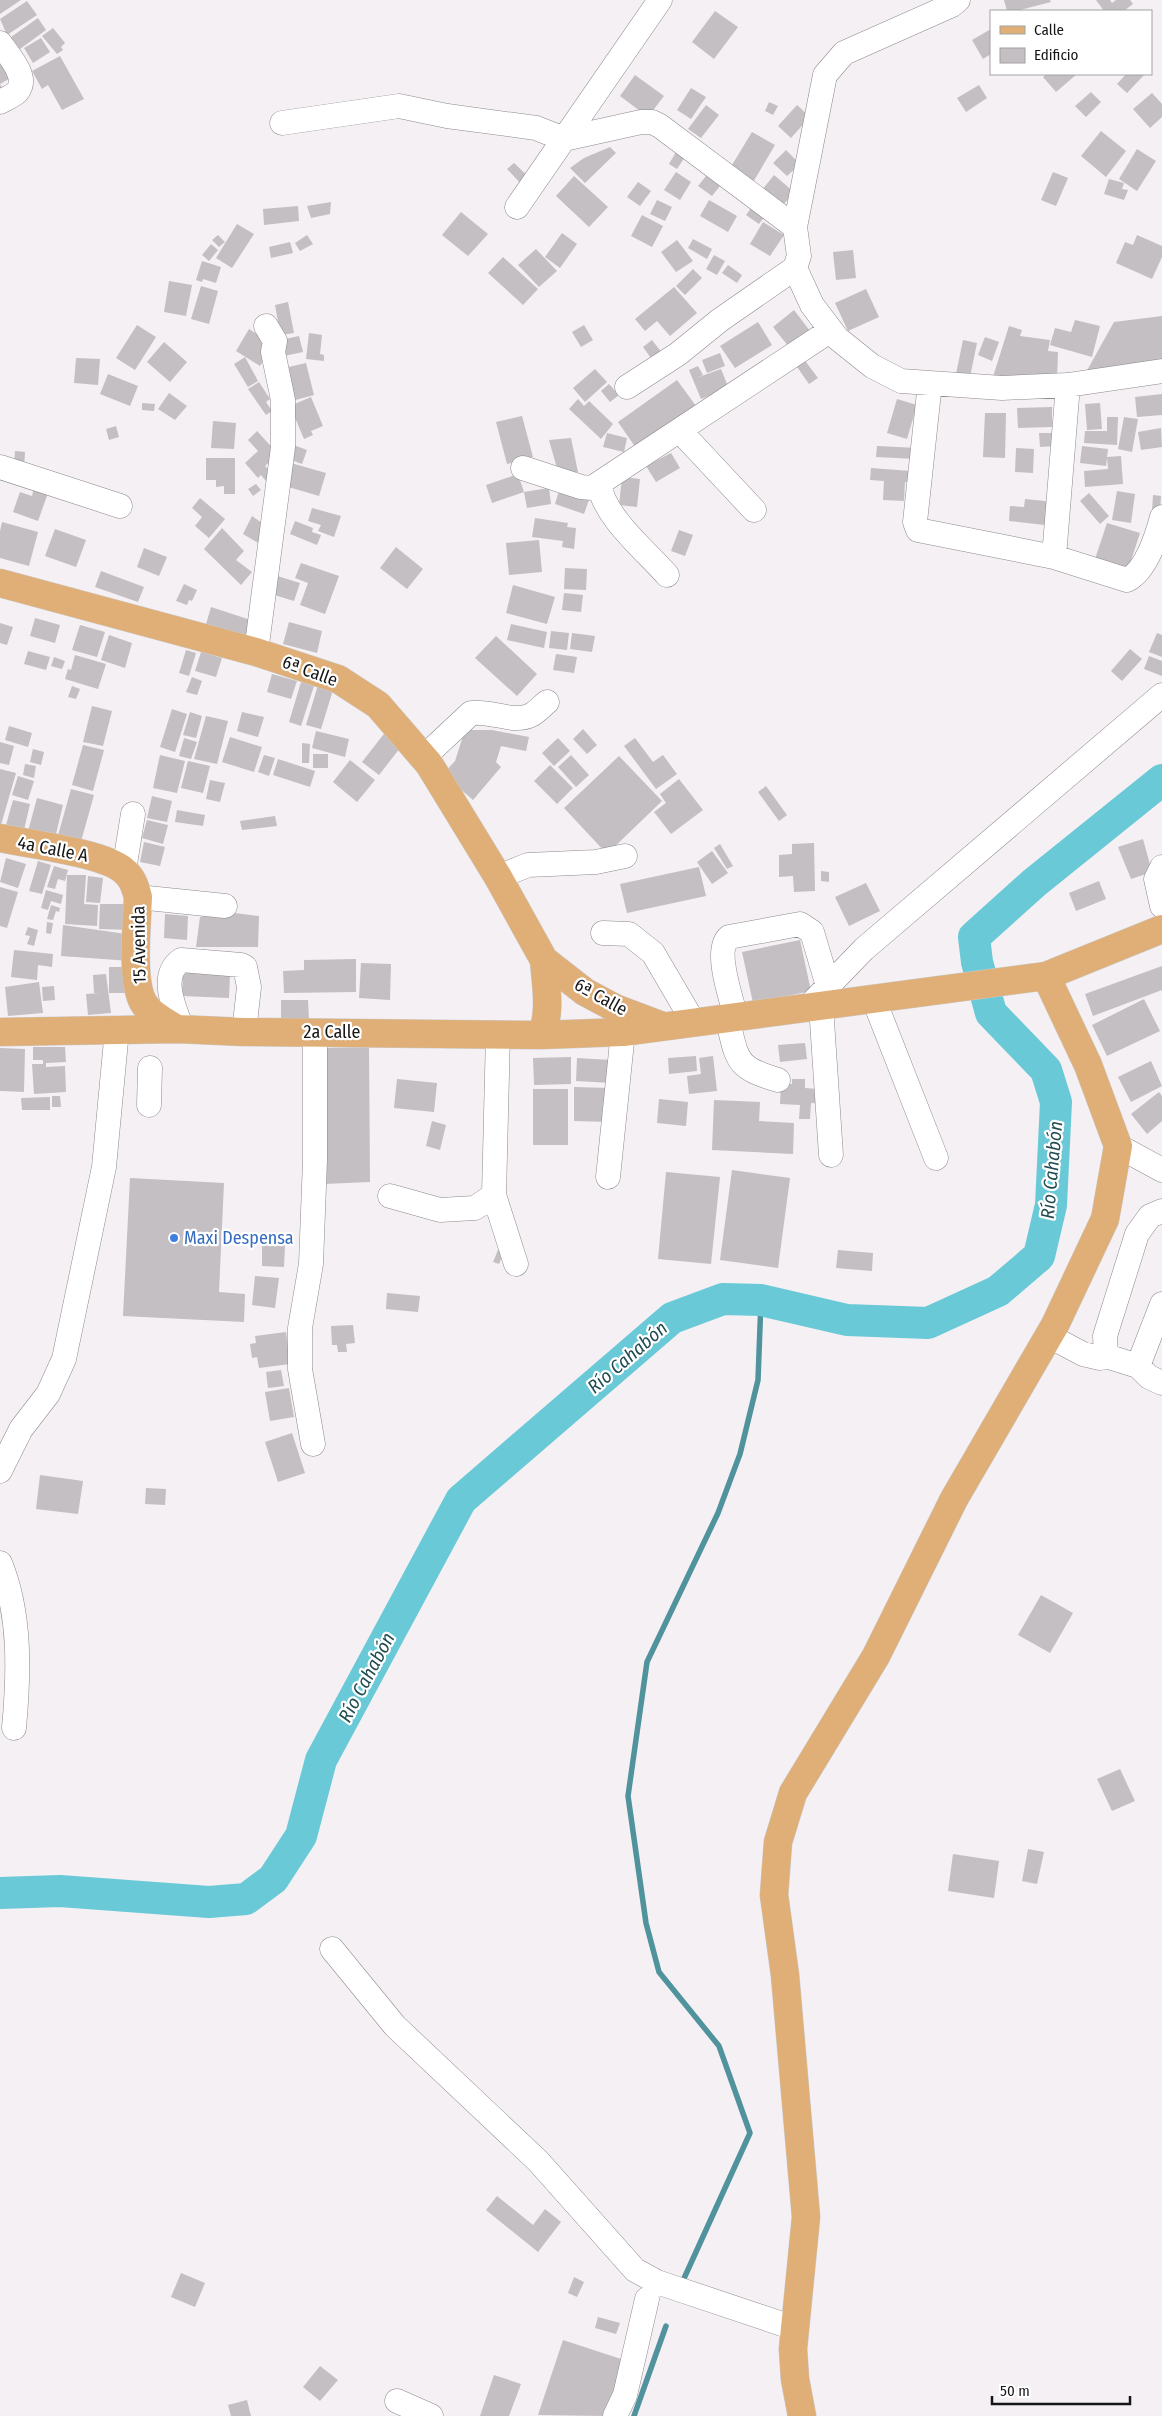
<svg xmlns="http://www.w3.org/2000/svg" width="1162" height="2416" font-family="'Fira Sans Condensed',sans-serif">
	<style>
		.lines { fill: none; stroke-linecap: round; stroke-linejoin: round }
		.stream { stroke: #50939d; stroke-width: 5.5 }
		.river { stroke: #69c9d7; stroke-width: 32 }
		.building { fill: #c3bfc3 }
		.minor-casing { stroke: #8c898d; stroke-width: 25 }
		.major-casing { stroke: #ccc; stroke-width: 29 }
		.minor { stroke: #fff; stroke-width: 24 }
		.major { stroke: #dfaf77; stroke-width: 28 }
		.shop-dot { fill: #3f7fe0; stroke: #fff; stroke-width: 2 }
		.labels { text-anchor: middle; stroke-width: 4.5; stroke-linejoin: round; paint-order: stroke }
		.street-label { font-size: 18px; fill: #171617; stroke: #fff }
		.shop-label { font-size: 18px; fill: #366cbe; stroke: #fff; text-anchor: start }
		.water-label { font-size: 19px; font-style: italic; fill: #204c52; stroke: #fff }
	</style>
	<rect width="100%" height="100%" fill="#f4f0f4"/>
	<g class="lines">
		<!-- stream -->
		<path class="stream" d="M681,2285L750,2133L719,2046L659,1972L646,1923L628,1796L647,1662L718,1513L740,1454L758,1380L761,1300
			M634,2416L666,2326"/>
		<!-- river -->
		<path class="river" d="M0,1893L60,1891L209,1902L246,1899L273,1879L301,1836L321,1760L461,1500L672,1318L723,1299L761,1300L847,1320L928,1323L998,1291L1039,1256L1051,1205L1056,1102L1046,1070L991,1013L977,962L974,937L1034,883L1162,780"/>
	</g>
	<!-- building -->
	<path class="building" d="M0,0H21L0,14Z
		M1004,0H1050L1051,2L1016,11H1007Z
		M1096,0H1110L1112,3L1116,0H1130L1133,4L1124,11H1104Z
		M27,1L37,15L7,35L0,19Z
		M715,11L738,27L714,59L692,42Z
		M38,18L46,30L20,49L11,37Z
		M53,28L65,43L61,47L63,50L57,54L42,36Z
		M991,29V54L983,59L972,40Z
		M41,38L50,52L33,63L24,48Z
		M60,56L84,99L62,110L48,85L42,89L32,71Z
		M0,62L9,79L0,84L2,88L0,89Z
		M1047,74H1077L1056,92L1043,77Z
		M1126,74H1145L1127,93L1117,84Z
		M635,75L664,96L648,117L620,96Z
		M979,85L987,98L966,112L957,98Z
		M691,88L706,97L691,119L677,110Z
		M1091,92L1101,102L1086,117L1075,106Z
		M1152,93L1162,104V117L1150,128L1133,109Z
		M769,102L778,106L773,115L765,111Z
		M706,105L719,115L701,138L688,129Z
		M797,105L810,117L791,138L778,126Z
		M1101,131L1126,151L1106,177L1081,156Z
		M752,132L775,145L752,184L729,170Z
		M610,147L616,153L585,183L570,168L584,158Z
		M1137,149L1156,161L1137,191L1119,179Z
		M786,150L800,164L787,176L773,163Z
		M676,152L685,157L677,169L669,164Z
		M514,163L531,179L524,187L507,169Z
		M676,172L691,182L680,200L664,190Z
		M1053,172L1068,178L1056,206L1041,200Z
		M774,175L794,192L778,211L758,195Z
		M574,176L608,207L589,227L556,196Z
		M706,176L720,186L712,196L698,186Z
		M1109,179L1124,183L1122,189L1128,190L1124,200L1104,194Z
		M638,182L651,191L640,206L627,197Z
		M657,200L672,207L665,221L650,214Z
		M709,200L737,216L728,232L700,216Z
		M331,202L330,214L311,218L307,206Z
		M754,204L767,213L759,224L746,215Z
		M298,206L299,221L264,225L263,209Z
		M461,212L488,234L468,256L442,235Z
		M642,215L663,226L652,247L631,236Z
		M763,222L784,235L770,256L750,244Z
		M237,224L254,234L232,268L216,258Z
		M562,233L577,244L560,268L545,257Z
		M218,235L225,242L219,247L212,240Z
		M307,235L313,244L300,251L295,243Z
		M1137,235L1162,246V257L1152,279L1116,263L1125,242L1133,245Z
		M693,239L712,249L707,259L688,248Z
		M677,240L693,261L676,272L661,252Z
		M290,242L293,253L271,258L269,247Z
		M211,244L218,250L209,261L202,255Z
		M536,249L557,271L539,287L518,265Z
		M853,250L856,278L836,280L833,252Z
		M714,255L725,261L717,275L706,269Z
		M503,257L538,289L523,305L488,273Z
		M202,261L221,267L216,283L203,279L202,282L196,280Z
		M728,265L742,275L737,283L722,273Z
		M693,269L702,278L685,295L676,286Z
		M169,281L192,285L186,316L164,312Z
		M201,286L218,291L209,324L191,319Z
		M674,287L697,313L670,336L657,321L645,331L635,319Z
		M866,289L879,317L848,331L835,303Z
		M288,302L294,333L274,336L279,327L275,305Z
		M794,310L810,331L789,347L773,327Z
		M1162,316V362L1085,374L1114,322Z
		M1075,320L1100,326L1092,357L1050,345L1055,328L1071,332Z
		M758,322L772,345L735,368L720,346Z
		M137,325L156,337L135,370L116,358Z
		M584,325L593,340L581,347L572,332Z
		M1009,326L1022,330L1020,336L1050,340L1048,351L1058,352L1057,382L992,380Z
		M249,329L273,344L260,366L236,351Z
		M309,333L322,335L320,354L324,355V361L306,359Z
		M299,336L303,352L279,357L276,341Z
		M985,337L999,342L992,361L978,355Z
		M652,340L663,354L653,361L643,347Z
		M963,340L977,343L970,377L956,374Z
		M164,342L187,362L170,382L147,362Z
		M720,353L725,366L707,373L702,360Z
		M245,357L258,381L248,387L234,364Z
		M76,358L100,359L98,385L74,383Z
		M803,358L818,378L809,384L795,364Z
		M306,363L314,395L288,402L280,369Z
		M698,366L703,375L696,378L721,369L729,389L701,399L689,370Z
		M595,369L607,382L585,402L573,388Z
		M108,374L138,386L130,406L100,394Z
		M677,380L696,406L636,448L618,422Z
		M259,382L270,399L266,402L272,411L266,415L248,389Z
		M609,384L619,395L610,402L601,391Z
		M169,393L187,406L175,420L158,409Z
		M1162,394V415L1137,417L1135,397Z
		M311,397L323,426L311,431L313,435L304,439L290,406Z
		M578,399L584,406L589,401L613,424L601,439L569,409Z
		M897,399L917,405L907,439L887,433Z
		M142,403L155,404L154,411L142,410Z
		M1100,403L1102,429L1087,430L1085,404Z
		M1052,407V427L1018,428L1017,408Z
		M985,413H1006L1005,458L983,457Z
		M522,416L533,457L507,464L496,422Z
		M1107,417H1118L1117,445L1084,443L1085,431H1107Z
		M1124,417L1138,419L1132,452L1118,449Z
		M213,421L236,423L234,449L211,448Z
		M116,426L119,437L109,440L106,429Z
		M1161,428L1162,447L1141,450L1138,432Z
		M257,431L278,454L265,466L277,479L270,486L261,475L258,478L245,463L258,451L248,440Z
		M607,433L627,438L624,452L603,447Z
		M1039,433H1055L1056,446L1040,447Z
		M571,438L578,472H558L549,440Z
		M288,443L307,450L302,464L283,457Z
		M877,446L917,448L916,459L876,457Z
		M1082,446L1108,449L1106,466L1080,463Z
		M1016,448L1034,449L1033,473L1015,472Z
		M15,451L25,452L24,469L14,468Z
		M671,453L680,468L656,482L646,466Z
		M1121,456L1123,484L1085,487L1084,471L1108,469L1107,457Z
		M206,458H235V494H224V486L216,487V480H206Z
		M291,463L326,473L319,496L285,486Z
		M871,468L911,471V482H905L904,501L883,500L884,481L870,480Z
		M518,474L524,492L492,503L486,485Z
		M622,477L640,479L637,507L619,505Z
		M256,484L261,490L253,496L248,489Z
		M561,484L591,494L584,514L555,504Z
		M34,488L48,493L38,521L13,512L20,492L32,496Z
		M549,488L551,504L527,508L524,492Z
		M1117,491L1135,494L1131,523L1112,520Z
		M1089,493L1109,516L1100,524L1080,501Z
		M1153,495L1161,496L1160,511H1152Z
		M200,498L225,519L209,538L195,526L202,517L192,508Z
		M1025,499L1055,502L1053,526L1009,521L1010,506L1024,507Z
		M312,508L341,516L334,537L318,531L321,525L308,521Z
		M252,516L269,528L260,544L243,534Z
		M535,518L568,523L567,527L576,528L574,549L562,547L563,541L532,537Z
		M295,521L313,528L312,532L321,535L317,545L290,534Z
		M2,522L38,532L29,566L0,558V531Z
		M1107,523L1140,533L1128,570L1095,559Z
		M222,528L244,551L236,560L252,572L241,585L204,549Z
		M55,529L86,540L76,567L45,556Z
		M679,530L693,535L685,556L671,551Z
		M539,540L542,572L509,575L506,543Z
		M396,547L423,569L407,589L380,568Z
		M144,548L167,557L159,576L137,567Z
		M301,563L339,576L325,614L300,605L308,583L295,578Z
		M565,568L587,569L586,590L564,589Z
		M101,571L144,587L138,602L95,587Z
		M274,575L300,583L294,601L268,593Z
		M184,584L197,590L192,601L189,600L187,605L176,601Z
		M513,585L555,597L547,624L506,613Z
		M564,593L583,595L581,612L562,610Z
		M211,607L257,622L250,645L204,631Z
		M35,618L60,625L55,643L30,636Z
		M289,622L322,631L317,653L283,644Z
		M0,623L13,627L7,645L0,643Z
		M511,624L547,632L544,648L507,640Z
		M80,625L105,632L97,657L72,650Z
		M551,631L569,633L567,650L549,648Z
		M572,633L595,636L592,652L570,649Z
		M1157,633L1162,635V657L1149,652Z
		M109,635L132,643L125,668L101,660Z
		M496,636L537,674L517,696L475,658Z
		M1130,649L1142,659L1122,681L1111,671Z
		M186,650L196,653L189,676L179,673Z
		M28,651L50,657L46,670L24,664Z
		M201,652L222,658L216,677L195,671Z
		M556,654L577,657L574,673L553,670Z
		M75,655L106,664L98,689L65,679L68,669L71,670Z
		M1149,656L1162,661V676L1144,669Z
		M54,657L65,661L62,669L51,666Z
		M272,674L297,681L291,699L267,692Z
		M192,677L202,681L197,695L186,692Z
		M301,682L314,686L301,726L289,722Z
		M318,685L333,690L321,729L306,725Z
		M72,686L80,689L76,699L68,697Z
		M92,706L112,711L103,746L83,742Z
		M172,709L187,714L175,752L160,747Z
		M190,712L202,716L196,738L183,735Z
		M242,712L264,717L258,737L237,731Z
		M206,716L228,721L217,764L194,759Z
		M9,726L32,733L28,747L5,740Z
		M583,729L597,745L587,754L573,739Z
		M387,730L404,743L379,775L362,762Z
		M465,730H492L529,737L526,751L501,746L496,762L501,767L473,800L443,774L455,761Z
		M316,731L349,739L345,757L312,748Z
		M230,737L262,747L254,772L222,762Z
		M184,738L197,742L191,759L179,756Z
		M558,738L570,751L554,766L542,753Z
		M635,738L653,762L663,755L677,774L656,789L624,746Z
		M0,742L14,746L9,765L0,763Z
		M302,743L310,744L309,763H302Z
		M83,745L104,750L93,791L72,785Z
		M33,749L44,752L41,765L30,762Z
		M313,754H328V768H313Z
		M160,755L185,761L177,793L153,788Z
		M264,755L275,758L269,776L258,772Z
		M571,755L589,775L576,787L558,767Z
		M619,756L662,801L607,854L564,808Z
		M278,759L315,771L310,787L273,775Z
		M350,760L375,780L357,802L333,782Z
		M188,761L210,766L203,793L181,788Z
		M25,764L36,766L34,778L23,775Z
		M550,765L573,788L557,804L534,781Z
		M0,769L16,773L1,825H0Z
		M18,776L34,781L28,800L12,795Z
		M679,779L703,810L671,834L654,812L666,803L660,794Z
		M210,780L225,783L220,802L206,799Z
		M766,786L787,815L779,821L758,792Z
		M71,789L94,795L80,845L57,839Z
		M152,796L172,801L167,822L147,818Z
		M37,798L63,805L54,842L27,835Z
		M13,800L30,804L24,830L6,825Z
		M177,810L205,815L203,826L175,822Z
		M275,816L277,826L242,830L240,821Z
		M147,820L168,825L163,844L142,838Z
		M1143,839L1152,872L1131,879L1118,847Z
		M144,842L165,847L160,866L140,862Z
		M814,843L815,891L794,892L793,876L779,877V855L792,854V844Z
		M720,844L733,866L727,869L714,848Z
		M712,851L728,873L712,884L697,862Z
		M6,858L26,864L18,888L0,882Z
		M38,861L51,865L42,894L29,891Z
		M54,866L68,870L65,881L58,879L55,889L47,887Z
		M699,867L706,896L627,913L620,884Z
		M821,871L829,872V882L821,881Z
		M67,875H86L84,904L98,905L97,926L65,924Z
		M88,876L103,878L100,903L86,902Z
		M1099,881L1106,899L1076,911L1069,893Z
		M866,883L880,911L849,926L835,897Z
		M0,887L18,892L7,928L0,926Z
		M46,890L63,895L61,904L51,901L48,910L41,908Z
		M100,904H133L132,930L99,929Z
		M51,905L60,908L59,912L56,911L53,920L47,919Z
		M227,912L259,916L258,947H196L200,917Z
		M165,914L188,916L187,940L164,938Z
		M47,922L53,923L51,934L46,933Z
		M63,925L133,935L131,961L61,956Z
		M28,927L38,930L34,946L27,944L30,936L25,935Z
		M800,940L811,991L753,1003L742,952Z
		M14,950L53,954L52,967L38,965L37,980L11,977Z
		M184,951L231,954L229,998L182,996Z
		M356,959V992L284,993L283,971L304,970V960Z
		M361,963L391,964L390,1000L359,998Z
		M1162,966V990L1093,1016L1085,994Z
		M109,967H125L126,993H109Z
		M106,974L111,1013L88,1015L86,994L100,993H94L93,975Z
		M39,982L43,1013L8,1016L5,987Z
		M54,986L55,1000L43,1001L42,987Z
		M1144,999L1160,1031L1107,1056L1092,1025Z
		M281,1000H308L309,1019L281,1020Z
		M805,1043L807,1059L780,1062L778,1045Z
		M33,1047H65L66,1062L46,1063V1067L65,1066L66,1092L34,1094L32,1064H43V1060H33Z
		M369,1047L370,1182L324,1184V1048Z
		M0,1048L25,1049L24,1092L0,1091Z
		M696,1056L697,1071L669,1074L668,1058Z
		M713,1056L717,1091L689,1094L687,1076L701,1074L699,1058Z
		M571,1057V1084L534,1085L533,1058Z
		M577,1058L611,1060V1083L576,1081Z
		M1151,1061L1162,1086L1131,1102L1118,1077Z
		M397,1079L437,1083L434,1112L394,1108Z
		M792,1079H805V1088L818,1089L823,1104L811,1103L810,1119H799L800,1105L780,1104L781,1084H792Z
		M574,1087L610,1088L609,1122L574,1121Z
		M533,1089H568V1145H533Z
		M1159,1092L1162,1096V1121L1147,1134L1131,1114Z
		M52,1096H60L61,1107H52Z
		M50,1097V1110H22L21,1098Z
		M659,1099L688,1102L686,1126L657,1123Z
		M714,1100L760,1102L759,1121L794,1123L793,1154L712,1150Z
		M432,1121L446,1125L440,1150L426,1146Z
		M732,1170L790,1178L778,1268L720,1260Z
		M666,1172L720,1177L711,1264L658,1259Z
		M130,1178L224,1183L219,1292L245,1294L244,1322L123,1316Z
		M262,1244L285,1245L284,1267L262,1266Z
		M498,1250L504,1252L499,1264L493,1262Z
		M838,1250L873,1253L872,1271L836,1268Z
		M255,1276L279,1278L275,1308L252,1305Z
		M387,1293L420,1296L418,1312L386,1309Z
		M353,1325L355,1343L346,1344L347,1352H338L337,1345H332L331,1326Z
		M286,1332L290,1364L259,1368L257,1357L252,1358L250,1344L256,1343L255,1336Z
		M281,1370L284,1386L268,1388L266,1372Z
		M289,1388L294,1417L270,1421L265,1392Z
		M292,1433L305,1473L278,1482L265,1442Z
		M40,1475L83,1481L78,1514L36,1509Z
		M146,1488L166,1489L165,1505L145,1504Z
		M1041,1595L1073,1613L1050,1653L1018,1635Z
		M1120,1769L1135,1801L1112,1811L1097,1779Z
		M1028,1849L1044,1852L1037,1884L1022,1881Z
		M953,1854L999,1861L994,1898L948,1891Z
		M497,2196L533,2225L545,2209L561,2222L538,2252L486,2210Z
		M181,2273L205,2283L195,2307L171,2297Z
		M574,2277L584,2282L577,2297L568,2293Z
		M598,2317L620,2323L616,2334L595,2328Z
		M563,2340L624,2360L606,2416L538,2415Z
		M320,2366L338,2380L320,2401L303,2387Z
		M494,2375L521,2384L509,2416H480Z
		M247,2400L251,2416H231L228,2405Z"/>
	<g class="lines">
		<defs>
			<path id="minor" d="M958,0L952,5L844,53L825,75L795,227L799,256L795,268L812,305L837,338L872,366L901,381L1002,388L1068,385L1162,371
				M0,43C8,55 30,77 17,92C13,96 5,99 0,102
				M282,123L399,106L447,116L536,128L564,139L641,122H652L660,126L795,227
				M517,207L660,0
				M930,383L915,522L918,530L1054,557L1127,580C1146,571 1157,536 1162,517
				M627,387L678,354L720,320L795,268
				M680,431L754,510
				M0,467L120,506
				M523,468L581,487L592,488L831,330
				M599,484C604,517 646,551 667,575
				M1054,557L1068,385
				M256,652L283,447V400L273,352L275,341L266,326
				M424,757L471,713C490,710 514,724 531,715C537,712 542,706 547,702
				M1162,867L1156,879L1162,906
				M124,870L133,814
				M498,877L528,865L596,862L625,856
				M138,897L225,906
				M603,933L629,934L653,953L694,1023
				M874,1000L936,1158
				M821,1006L831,1155
				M808,1007L864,949L1162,695
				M736,1017C731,998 714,950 729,937L800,924L812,932L828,986
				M727,1018C738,1060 734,1067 778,1080
				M182,1029C174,1007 159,976 181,960L241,965L245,967L249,987L244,1032
				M149,1105L150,1068
				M1118,1146L1162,1170
				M608,1177L623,1032
				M494,1195L516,1264
				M390,1196L440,1210L475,1208L494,1195L498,1034
				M1049,1336L1083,1354L1100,1358L1106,1356L1138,1366L1149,1377L1162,1383
				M1106,1356L1105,1336L1137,1234L1150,1216L1162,1211
				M1138,1366L1162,1304
				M313,1444L300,1369V1328L311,1264L315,1160V1032
				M0,1471L21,1429L48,1394L64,1359L104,1167L117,1030
				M0,1563C21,1614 19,1674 14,1728
				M332,1949L395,2026L538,2161L635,2270L657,2282L794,2328
				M397,2401L431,2416
				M615,2416L625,2395L647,2299"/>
			<path id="major" d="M0,583L256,652L338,679L378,705L429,764L498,877L544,960L585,992L615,1008L660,1025
				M0,838C29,844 103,853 123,870C132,877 135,886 138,897C137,924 131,980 143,1002C149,1014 166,1022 177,1029
				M0,1032L177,1029L244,1032L542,1035L623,1032L1046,976L1162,929
				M542,1035C551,1010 546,986 544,960
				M802,2416L795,2379L793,2349L806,2217L785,1975L774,1895L778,1842L793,1793L876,1656L954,1499L1055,1325L1105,1219L1118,1146L1088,1065L1046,976"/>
		</defs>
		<!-- minor casing -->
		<use href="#minor" class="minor-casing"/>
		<!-- major casing -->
		<use href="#major" class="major-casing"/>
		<!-- minor -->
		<use href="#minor" class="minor"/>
		<!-- major -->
		<use href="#major" class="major"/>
	</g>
	<!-- markers -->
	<circle class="shop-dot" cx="174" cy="1238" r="5"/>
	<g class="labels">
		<!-- street labels -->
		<g class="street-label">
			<text transform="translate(310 671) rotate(20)" y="6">6ª Calle</text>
			<text transform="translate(53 849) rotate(11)" y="6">4a Calle A</text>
			<text transform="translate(139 945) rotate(-91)" y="6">15 Avenida</text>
			<text transform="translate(601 997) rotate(29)" y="6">6ª Calle</text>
			<text x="332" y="1038">2a Calle</text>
		</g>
		<!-- shop labels -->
		<g class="shop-label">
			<text x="184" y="1244">Maxi Despensa</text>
		</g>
		<!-- water labels -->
		<g class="water-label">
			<text transform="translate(1051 1170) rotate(-85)" y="7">Río Cahabón</text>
			<text transform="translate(627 1357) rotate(-41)" y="7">Río Cahabón</text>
			<text transform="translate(366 1677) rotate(-62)" y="7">Río Cahabón</text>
		</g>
	</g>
	<!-- legend -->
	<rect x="990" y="10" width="162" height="65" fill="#ffffff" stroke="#a2a2a2"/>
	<rect x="1000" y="26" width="25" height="8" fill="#dfaf77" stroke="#a2a2a2"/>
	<text x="1034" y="35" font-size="15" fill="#171617">Calle</text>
	<rect x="1000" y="48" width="25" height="15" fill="#c3bfc3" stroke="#a2a2a2"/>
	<text x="1034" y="60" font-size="15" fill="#171617">Edificio</text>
	<!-- scale -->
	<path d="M992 2396v8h138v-8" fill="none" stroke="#171617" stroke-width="2.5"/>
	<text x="1000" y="2396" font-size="15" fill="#171617" stroke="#ffffff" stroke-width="4" paint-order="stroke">50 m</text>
</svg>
